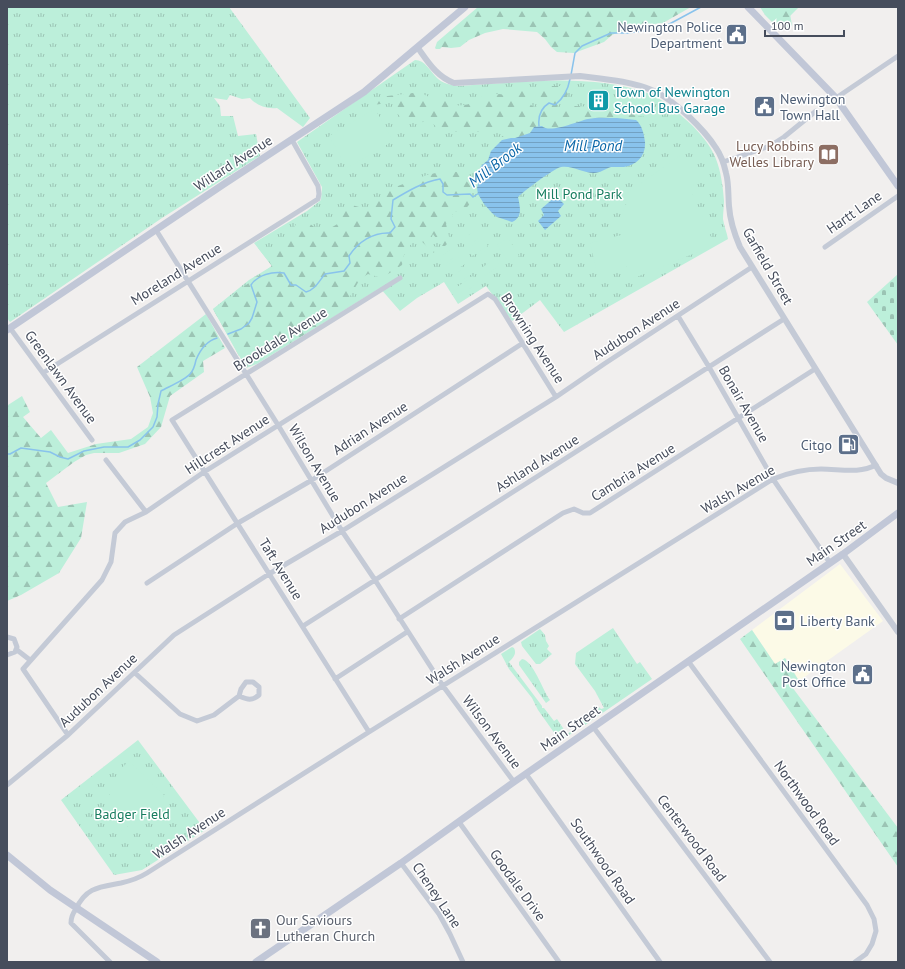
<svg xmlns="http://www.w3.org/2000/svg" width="905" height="969" font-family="'PT Sans',sans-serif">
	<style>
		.commercial { fill: #fcfae7 }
		.grass { fill: url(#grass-tufts) }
		.forest { fill: url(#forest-firs) }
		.cemetery { fill: url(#cemetery-stones) }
		.pitch { fill: #bcefda }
		.water { fill: url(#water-rules) }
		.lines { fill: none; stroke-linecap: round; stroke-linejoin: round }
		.stream { stroke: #89c3ec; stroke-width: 1.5 }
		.minor { stroke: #c4cad6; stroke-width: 5 }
		.tertiary { stroke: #c4cad6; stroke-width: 6 }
		.secondary { stroke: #c1c7d7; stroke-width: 7 }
		.labels { text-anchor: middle; stroke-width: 3; stroke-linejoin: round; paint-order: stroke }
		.service-label { font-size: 14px; fill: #4e5e75; stroke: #fff; text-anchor: end }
		.culture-label { font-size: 14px; fill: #0d838f; stroke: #fff; text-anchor: start }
		.education-label { font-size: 14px; fill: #785e54; stroke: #fff; text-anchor: end }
		.street-label { font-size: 14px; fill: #464d5c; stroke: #fff }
		.park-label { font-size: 14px; fill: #167d5f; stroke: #fff }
		.worship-label { font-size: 14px; fill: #5b616d; stroke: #fff; text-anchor: start }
		.water-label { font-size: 15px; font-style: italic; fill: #0c68a9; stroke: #fff }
	</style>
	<defs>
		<pattern id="grass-tufts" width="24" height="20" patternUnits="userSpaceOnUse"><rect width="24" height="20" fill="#bcefda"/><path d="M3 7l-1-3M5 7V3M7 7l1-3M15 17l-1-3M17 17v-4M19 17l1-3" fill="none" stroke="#9bc4b4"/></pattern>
		<pattern id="forest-firs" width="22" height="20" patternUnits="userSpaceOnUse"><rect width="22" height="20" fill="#bcefda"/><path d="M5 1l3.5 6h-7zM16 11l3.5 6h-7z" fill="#9bc4b4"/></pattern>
		<pattern id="cemetery-stones" width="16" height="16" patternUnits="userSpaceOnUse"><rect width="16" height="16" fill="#bcefda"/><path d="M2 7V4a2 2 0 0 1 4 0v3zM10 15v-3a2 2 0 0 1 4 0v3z" fill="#9bc4b4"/></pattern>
		<pattern id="water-rules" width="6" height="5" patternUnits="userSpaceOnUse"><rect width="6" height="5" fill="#89c3ec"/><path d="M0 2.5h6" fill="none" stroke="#72a1c2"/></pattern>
	</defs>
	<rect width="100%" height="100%" fill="#f1efee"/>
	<!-- commercial -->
	<path class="commercial" d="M840,564L883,621L799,681L786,658L775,664L752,630Z"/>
	<!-- grass -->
	<path class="grass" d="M7,7H229L310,118L303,127L277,108C266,109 257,106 250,98L242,99L230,95L227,100L214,98L220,106L221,116H233L238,136L256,134L260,156L162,218L10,322L7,318Z
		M760,7H799L790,16L774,24L765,15Z
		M415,60C425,60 430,71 437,78C442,83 450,85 457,86C520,83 590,72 650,94C663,100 674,109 685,119C696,128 711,145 716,159C721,172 723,187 724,201C724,207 723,213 723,219C724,226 727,233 728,239L564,332L540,300L512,321L486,286L458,304L444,282L417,298L400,311L380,288L257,364L246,368L213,309L249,280L272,266L254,243L307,211L321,200L322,187L297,142Z
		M613,628L637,664L640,662L652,679L585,725L582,721L583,719L599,707L601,709L604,708L595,691L575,664L576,653Z
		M540,629L545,635L546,641L549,646L547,649L552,654L540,664H536L522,646L521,642Z
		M512,647L514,648C517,654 513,658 509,662L542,706V708H544L554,721L557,719L567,734L573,730L574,732L560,741L538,710L532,698L509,669L501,654Z
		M522,659C533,660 543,691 550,700L546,703L519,665V662Z
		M138,740L205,830L142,870L114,875L61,800Z"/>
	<!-- forest -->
	<path class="forest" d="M478,7H691L663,23L635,26L621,31L612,35L604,42L574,53L557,52L551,47L545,39L537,32L503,29L485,33L469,40L460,47L451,48L442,47L440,49H436L435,48L437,42Z
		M767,7H799L795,9L790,14L792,25L790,28H787L781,25L776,15Z
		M550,86H560L569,91L566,99L562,101L555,109C563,113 569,112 575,106L621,109L644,112L646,104H649L652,107L648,112L649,117L639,116L636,120C621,118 604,117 589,119C579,121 550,134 542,126L534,127C533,129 532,131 530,133C521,141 507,136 498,144L495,142L504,135L507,129L499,127L481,132H438C433,117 424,123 413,123C410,123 406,121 403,121L395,110V102L373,105L369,101L379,97L413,93L423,94L429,97L446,100L448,105C458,106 468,106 476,101C480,99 482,95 487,94C497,93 506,96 515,94L520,87L534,91L536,95L531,98V105L535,108L540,101V93Z
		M444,171L458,172L470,185L473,200L463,212L451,211L453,216L446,224L450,241L445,246H442L433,234L430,241L435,247L434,253L418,238L405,250L402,265L382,278L368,274L360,279L341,312L279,350L239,356L213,309L272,266L258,248L262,246L277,250L291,234L297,222L309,223L318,230L329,229L339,223L341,212L352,205L366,209L390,189L427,175Z
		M206,314L225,348L203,361L204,372L170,396L161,427L145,444L119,453H94L86,455L74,462L46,483L58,507L87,502L81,538L59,573L21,595L7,601V404L8,405L22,396L30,412L23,417L41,438L51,430L68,453L96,444L131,439L148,427L153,413L150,397L137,367Z
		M752,630L775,664L785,658L799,681L792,687L898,828V867L740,639Z"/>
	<!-- cemetery -->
	<path class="cemetery" d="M898,274V345L867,302Z"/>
	<!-- pitch -->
	<path class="pitch" d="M375,109L393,141L347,168L329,136Z
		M682,154L700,180L690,188L711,237L705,249L634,278L625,265L597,272L590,243L621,235V218L627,202L623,196Z
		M477,229L482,236L466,247L461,240Z
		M508,238L519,256L509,263L497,245Z
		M483,239L488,246L472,256L468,249Z
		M454,247L459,254L443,265L439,258Z
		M489,249L494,256L479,266L474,259Z
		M460,257L465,264L450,274L445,267Z
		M496,258L500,265L485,276L480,269Z
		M467,266L472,274L456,284L451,277Z
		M473,276L478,283L462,294L457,287Z
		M129,761L164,795L163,807L120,831C104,805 106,781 129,761Z"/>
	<!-- water -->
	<path class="water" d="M617,118L636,120C642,125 644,134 645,142C646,156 637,165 624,167C620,167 615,167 611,167C605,169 600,173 594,173C583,173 572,165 561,167C553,169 524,191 518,197C520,207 523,217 512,222L497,217L492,213L484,204L478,194L477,188L478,184V174L481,166L488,160L491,151L502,140L511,138H515L530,133L534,127L542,126C550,134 578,121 588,119C597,117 608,118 617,118Z
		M555,197H557L564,204L558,211L561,216L545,230L538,221L544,215L541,209Z"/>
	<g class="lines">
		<!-- stream -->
		<path class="stream" d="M571,75L575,53L582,46L611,33H628L662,28L701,7
			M539,126C538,117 541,108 549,103L555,105C564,98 568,90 570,79
			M228,334L241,329L249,323L252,318L257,302L251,285C257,275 273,271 284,273L291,285H296L306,292C315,290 319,281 325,274L344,271L350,263L349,256C358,242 373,232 390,233L395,227L391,219L393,200C408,191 423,182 440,179L443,184V192L447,195L470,194L473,197L479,193
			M7,454H10L21,448L50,452L60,457L68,459L84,451L104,447H128L140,440L153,427L157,417L158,404L161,391C168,387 185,380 190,374C194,370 195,365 196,360C200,350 207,341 217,338"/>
		<!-- minor -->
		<path class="minor" d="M836,98L898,56
			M723,162L770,146L784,137L816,111
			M156,230L278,425L342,531L375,580L443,686L514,782
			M825,247L898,196
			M678,316L709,367L773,479L830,563
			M10,328L92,440
			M43,373L318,199L319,194L318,186L292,140
			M106,460L146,512
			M147,583L238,523L312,480L523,343
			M399,619L563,513L574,509L583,513H590L815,369
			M303,626L784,319
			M7,637L14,639L17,647L15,652L7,655
			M17,650L30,660
			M688,661L867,905L874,919L876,931L872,944L866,954L855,962
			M135,673L180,714L197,721L214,715L239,696L241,689L246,682H253L259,687V695C252,701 248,700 239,696
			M335,679L407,632
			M594,728L770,962
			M369,732L172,420L400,278
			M68,735L23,669L102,580L111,562L115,533L125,522L146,512L204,472L309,406L488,294L495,299L502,310L556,397
			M526,774L660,962
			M7,785L68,735L174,635L269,574L342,531L556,397L604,364L752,267
			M459,822L559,962
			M401,863L439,914L450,934L463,962
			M110,962L71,923C71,918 73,913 76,909C86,887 100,887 121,883C130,881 139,878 147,873L369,732L773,479C788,473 805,469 821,469C840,469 859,474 876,465"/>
		<!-- tertiary -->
		<path class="tertiary" d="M418,48C428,62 437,77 454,83L580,76C604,79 631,81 654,91C674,100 704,129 716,148C721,155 724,164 726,173C729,184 728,195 729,206C730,221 734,233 740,247L881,474L886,478L898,483
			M843,554L898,632"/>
		<!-- secondary -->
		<path class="secondary" d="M748,7L836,98L898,186
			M7,330L224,184L364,92L465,7
			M7,855L50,890L157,962
			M256,962L401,863L514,782L843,554L898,513"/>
	</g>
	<!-- icons -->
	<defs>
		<symbol id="civic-square" viewBox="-11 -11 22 22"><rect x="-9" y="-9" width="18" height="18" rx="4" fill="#5c6f8a" stroke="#fff"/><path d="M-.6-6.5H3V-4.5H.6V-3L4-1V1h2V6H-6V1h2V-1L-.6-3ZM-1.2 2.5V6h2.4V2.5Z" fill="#fff"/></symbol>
		<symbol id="building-square" viewBox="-11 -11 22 22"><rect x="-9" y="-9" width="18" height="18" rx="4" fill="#0f9aa8" stroke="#fff"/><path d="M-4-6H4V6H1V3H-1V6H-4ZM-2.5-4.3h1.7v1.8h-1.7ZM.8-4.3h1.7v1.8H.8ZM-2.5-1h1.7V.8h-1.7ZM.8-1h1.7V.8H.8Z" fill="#fff"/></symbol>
		<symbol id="library-square" viewBox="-11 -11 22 22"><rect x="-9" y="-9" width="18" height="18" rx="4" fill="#8d6e63" stroke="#fff"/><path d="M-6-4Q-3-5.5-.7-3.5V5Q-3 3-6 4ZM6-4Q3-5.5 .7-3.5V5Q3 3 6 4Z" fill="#fff"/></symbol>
		<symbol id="fuel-square" viewBox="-11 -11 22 22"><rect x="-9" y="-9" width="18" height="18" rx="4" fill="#5c6f8a" stroke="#fff"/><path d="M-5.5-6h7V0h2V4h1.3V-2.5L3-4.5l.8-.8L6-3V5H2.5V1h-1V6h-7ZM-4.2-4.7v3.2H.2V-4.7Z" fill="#fff"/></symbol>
		<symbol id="bank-square" viewBox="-11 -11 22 22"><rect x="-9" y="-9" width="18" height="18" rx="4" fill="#5c6f8a" stroke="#fff"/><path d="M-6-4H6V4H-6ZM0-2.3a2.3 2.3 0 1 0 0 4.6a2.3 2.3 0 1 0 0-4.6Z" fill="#fff"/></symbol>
		<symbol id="church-square" viewBox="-11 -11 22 22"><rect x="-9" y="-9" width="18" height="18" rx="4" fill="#6b7280" stroke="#fff"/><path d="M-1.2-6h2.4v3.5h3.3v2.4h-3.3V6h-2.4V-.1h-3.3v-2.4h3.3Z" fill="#fff"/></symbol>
	</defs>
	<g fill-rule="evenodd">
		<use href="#civic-square" x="724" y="22" width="25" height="25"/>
		<use href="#building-square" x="586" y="88" width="25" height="25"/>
		<use href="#civic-square" x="752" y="94" width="25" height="25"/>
		<use href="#library-square" x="816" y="142" width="25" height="25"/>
		<use href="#fuel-square" x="836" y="432" width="25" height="25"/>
		<use href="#bank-square" x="772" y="608" width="25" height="25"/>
		<use href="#civic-square" x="850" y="662" width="25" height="25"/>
		<use href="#church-square" x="248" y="916" width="25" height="25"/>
	</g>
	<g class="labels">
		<!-- service labels -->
		<g class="service-label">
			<text x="722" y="32">Newington Police<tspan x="722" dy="16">Department</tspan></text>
			<text x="780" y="104" text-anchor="start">Newington<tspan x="780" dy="16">Town Hall</tspan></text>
			<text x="832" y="450">Citgo</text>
			<text x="800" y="626" text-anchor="start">Liberty Bank</text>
			<text x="846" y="671">Newington<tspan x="846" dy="16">Post Office</tspan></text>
		</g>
		<!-- culture labels -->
		<g class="culture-label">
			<text x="614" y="97">Town of Newington<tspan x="614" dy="16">School Bus Garage</tspan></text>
		</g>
		<!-- education labels -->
		<g class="education-label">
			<text x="814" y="151">Lucy Robbins<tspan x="814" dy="16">Welles Library</tspan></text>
		</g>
		<!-- street labels -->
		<g class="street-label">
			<text transform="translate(233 163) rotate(-33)" y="5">Willard Avenue</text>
			<text transform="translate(854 212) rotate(-35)" y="5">Hartt Lane</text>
			<text transform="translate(768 266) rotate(60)" y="5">Garfield Street</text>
			<text transform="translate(176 274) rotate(-32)" y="5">Moreland Avenue</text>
			<text transform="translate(636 329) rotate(-33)" y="5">Audubon Avenue</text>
			<text transform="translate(533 338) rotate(57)" y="5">Browning Avenue</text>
			<text transform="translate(280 339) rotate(-32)" y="5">Brookdale Avenue</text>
			<text transform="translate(61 377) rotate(54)" y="5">Greenlawn Avenue</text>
			<text transform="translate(744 404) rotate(60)" y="5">Bonair Avenue</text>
			<text transform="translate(370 428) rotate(-33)" y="5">Adrian Avenue</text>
			<text transform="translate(227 444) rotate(-33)" y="5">Hillcrest Avenue</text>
			<text transform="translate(315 463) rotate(59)" y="5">Wilson Avenue</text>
			<text transform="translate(537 463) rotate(-32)" y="5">Ashland Avenue</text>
			<text transform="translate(633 472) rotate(-32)" y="5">Cambria Avenue</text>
			<text transform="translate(738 489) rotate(-30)" y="5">Walsh Avenue</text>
			<text transform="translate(363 503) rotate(-32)" y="5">Audubon Avenue</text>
			<text transform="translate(836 543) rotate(-35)" y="5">Main Street</text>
			<text transform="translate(281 569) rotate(58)" y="5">Taft Avenue</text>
			<text transform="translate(463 659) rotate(-32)" y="5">Walsh Avenue</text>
			<text transform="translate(98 690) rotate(-43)" y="5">Audubon Avenue</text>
			<text transform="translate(570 728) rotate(-35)" y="5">Main Street</text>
			<text transform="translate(492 732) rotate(53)" y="5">Wilson Avenue</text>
			<text transform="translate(807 803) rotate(54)" y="5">Northwood Road</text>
			<text transform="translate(189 833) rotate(-33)" y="5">Walsh Avenue</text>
			<text transform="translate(692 838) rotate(53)" y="5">Centerwood Road</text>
			<text transform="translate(603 861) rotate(55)" y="5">Southwood Road</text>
			<text transform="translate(518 885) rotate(54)" y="5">Goodale Drive</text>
			<text transform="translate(437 895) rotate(56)" y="5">Cheney Lane</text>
		</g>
		<!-- park labels -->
		<g class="park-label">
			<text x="579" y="199">Mill Pond Park</text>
			<text x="132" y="819">Badger Field</text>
		</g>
		<!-- worship labels -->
		<g class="worship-label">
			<text x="276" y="925">Our Saviours<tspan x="276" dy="16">Lutheran Church</tspan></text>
		</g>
		<!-- water labels -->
		<g class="water-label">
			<text x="593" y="151">Mill Pond</text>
			<text transform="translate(495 165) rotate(-38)" y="5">Mill Brook</text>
		</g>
	</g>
	<!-- border -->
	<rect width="905" height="969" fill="none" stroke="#464d5c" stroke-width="16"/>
	<!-- scale -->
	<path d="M765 30v6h79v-6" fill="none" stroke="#464d5c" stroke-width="2"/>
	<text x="771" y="30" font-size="12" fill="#464d5c" stroke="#ffffff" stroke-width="3" paint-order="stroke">100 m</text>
</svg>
